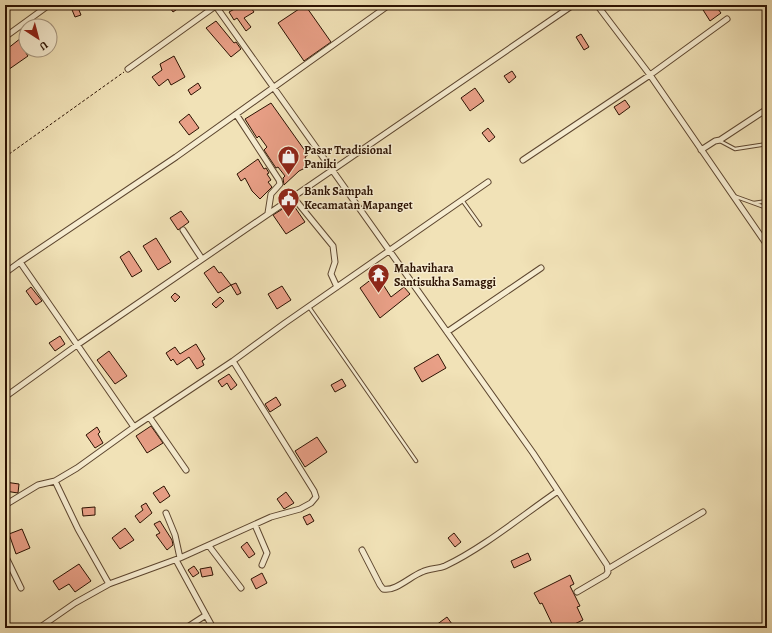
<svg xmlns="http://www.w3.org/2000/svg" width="772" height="633" font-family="Alegreya,serif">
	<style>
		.building { fill: #e89f86; stroke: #2c1202 }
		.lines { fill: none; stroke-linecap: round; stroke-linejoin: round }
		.lane-casing { stroke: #5d462f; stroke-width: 4.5 }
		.street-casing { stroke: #5d462f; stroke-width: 7 }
		.path { stroke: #2c1202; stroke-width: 1; stroke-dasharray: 3 2; stroke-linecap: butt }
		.lane { stroke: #f6ecd0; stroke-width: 2.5 }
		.street { stroke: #f6ecd0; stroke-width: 5 }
		.labels { text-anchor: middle; stroke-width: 3; stroke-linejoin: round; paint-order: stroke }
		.poi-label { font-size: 12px; font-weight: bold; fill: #2c1202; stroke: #f6ecd0; text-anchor: start }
	</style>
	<rect width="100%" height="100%" fill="#f1e2b7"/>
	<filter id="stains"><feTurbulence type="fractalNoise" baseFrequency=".005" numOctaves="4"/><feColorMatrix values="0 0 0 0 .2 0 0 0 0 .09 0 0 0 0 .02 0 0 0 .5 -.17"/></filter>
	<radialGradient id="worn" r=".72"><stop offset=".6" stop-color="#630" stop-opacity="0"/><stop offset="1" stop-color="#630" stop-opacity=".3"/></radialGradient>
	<!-- building -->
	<path class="building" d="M70,5H77L81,15L75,17Z
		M168,5H183L173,12Z
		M242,5H249L254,12L244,18L251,27L246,31L237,18L234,20L229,12Z
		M305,5L331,42L304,61L278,23Z
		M700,5H715L721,13L710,21Z
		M216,21L234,43L236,42L241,49L231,57L206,28Z
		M581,34L589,47L584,50L576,37Z
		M21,38L26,45V53L28,56L5,72V57L10,52L7,49Z
		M174,56L185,77L171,85L168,79L159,86L152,77L162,70L160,64Z
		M512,71L516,77L509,83L504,76Z
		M198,83L201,88L191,95L188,90Z
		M475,88L484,101L470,111L461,98Z
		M625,100L630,107L619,115L614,107Z
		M271,103L308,155L305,157L309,166L299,171L284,185L283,178L285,176L278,167L276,168L264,150L267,147L259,136L257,138L245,119Z
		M189,114L199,128L189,135L179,122Z
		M488,128L495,137L489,142L482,133Z
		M258,159L264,169L266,168L269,173L267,174L271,180L268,182L272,187L260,199L252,191L245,178L241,181L237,174Z
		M292,203L305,222L286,234L273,215Z
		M181,211L189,222L178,230L170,218Z
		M156,238L171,262L158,270L143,246Z
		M129,251L142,271L132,277L120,257Z
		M214,266L219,273L221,272L231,285L218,293L204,273Z
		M377,275L391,297L404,287L410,294L380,318L360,288Z
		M236,283L241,293L237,295L231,285Z
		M282,286L291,300L277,309L268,294Z
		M31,287L42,301L36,305L26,291Z
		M175,293L180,297L175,302L171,297Z
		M220,297L224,301L216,308L212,304Z
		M60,336L65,344L55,351L49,343Z
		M196,344L205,359L202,361L204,365L197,369L189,357L177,365L173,359L171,361L166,353L175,347L180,354Z
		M109,351L127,376L115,384L97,360Z
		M438,354L446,368L422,382L414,368Z
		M229,374L237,385L231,390L227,383L222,387L218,381Z
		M342,379L346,386L335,392L331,385Z
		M276,397L281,405L270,412L265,404Z
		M151,426L163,443L147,453L136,436Z
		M97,427L100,432L98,434L103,443L95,448L86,435Z
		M317,437L327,452L305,467L295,451Z
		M5,482L19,484L18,493L5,491Z
		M164,486L170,496L160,503L153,493Z
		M286,492L294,503L284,509L277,499Z
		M146,503L152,513L140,523L135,516L143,510L141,506Z
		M95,507V515L83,516L82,508Z
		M310,514L314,521L307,525L303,517Z
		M160,521L172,540L173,545L167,550L156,535L160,533L154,524Z
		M125,528L134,540L120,549L112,538Z
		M22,529L30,548L16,554L9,534Z
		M454,533L461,542L455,547L448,538Z
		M247,542L255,554L249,558L241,547Z
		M528,553L531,560L514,568L511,561Z
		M79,564L91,581L75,592L69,584L59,590L53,581Z
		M194,566L199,573L193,577L188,570Z
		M211,567L213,575L202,577L200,569Z
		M262,573L267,583L256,589L251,579Z
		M570,575L574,584L570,586L580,606L577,607L583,620L566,628H554L542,603L540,604L534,593Z
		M447,617L452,624L447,628H432Z"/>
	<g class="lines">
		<defs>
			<path id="lane" d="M720,141L735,149L767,144
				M734,196L767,208
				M462,200L480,225
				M754,203L767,201
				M309,307L416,461"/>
			<path id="street" d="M215,5L533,453L607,565L608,572L606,575L577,592
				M597,5L650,75L767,245
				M5,37L49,5
				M128,69L217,5
				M236,114L279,180L280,184L271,194L268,213
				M701,150L715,141L720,140L767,109
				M523,160L650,75L727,19
				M293,197L333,246L335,262L331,274L337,287
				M183,230L202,259
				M20,262L176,157L389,5
				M5,273L20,262L134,427L77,468L55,481L38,485L5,505
				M447,332L541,268
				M5,397L77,345L573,5
				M150,418L186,470
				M134,427L233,361L285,323L488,182
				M55,481L78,529L109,584L180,558L271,517L300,509L311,503L316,497L314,491L233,361
				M166,513L175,535L180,558
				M255,525L267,553L262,565
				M209,546L241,588
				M362,550L380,585L383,589C395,592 411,576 422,572C429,568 438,569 445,566C483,548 523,515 558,491
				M5,555L21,588
				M176,560L213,628
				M608,569L703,512
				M39,628L75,603L109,584
				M186,628L206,615"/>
		</defs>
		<!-- lane casing -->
		<use href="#lane" class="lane-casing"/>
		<!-- street casing -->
		<use href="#street" class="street-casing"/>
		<!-- path -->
		<path class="path" d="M5,157L124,72"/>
		<!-- lane -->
		<use href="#lane" class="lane"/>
		<!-- street -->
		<use href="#street" class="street"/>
	</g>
	<!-- icons -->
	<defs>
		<symbol id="shop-pin" viewBox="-11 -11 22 30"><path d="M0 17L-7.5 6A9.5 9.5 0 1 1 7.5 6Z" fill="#8f2418" stroke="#f6ecd0"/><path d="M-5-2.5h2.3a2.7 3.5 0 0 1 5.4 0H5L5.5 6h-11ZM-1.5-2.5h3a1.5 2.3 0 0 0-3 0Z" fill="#fff"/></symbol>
		<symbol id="civic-pin" viewBox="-11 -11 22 30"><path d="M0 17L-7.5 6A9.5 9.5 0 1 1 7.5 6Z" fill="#8f2418" stroke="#f6ecd0"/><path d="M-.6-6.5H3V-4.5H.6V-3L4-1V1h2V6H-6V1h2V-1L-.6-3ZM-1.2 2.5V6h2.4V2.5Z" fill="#fff"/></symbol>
		<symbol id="temple-pin" viewBox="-11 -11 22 30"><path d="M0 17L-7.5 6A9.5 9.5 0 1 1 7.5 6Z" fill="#8f2418" stroke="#f6ecd0"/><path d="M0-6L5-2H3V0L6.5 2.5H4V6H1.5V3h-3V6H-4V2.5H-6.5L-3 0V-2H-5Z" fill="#fff"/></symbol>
	</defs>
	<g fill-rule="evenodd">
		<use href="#shop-pin" x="276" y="144" width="25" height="34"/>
		<use href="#civic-pin" x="276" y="186" width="25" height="34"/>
		<use href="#temple-pin" x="366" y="262" width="25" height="34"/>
	</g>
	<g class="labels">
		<!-- poi labels -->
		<g class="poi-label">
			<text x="304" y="154">Pasar Tradisional<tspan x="304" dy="14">Paniki</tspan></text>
			<text x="304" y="195">Bank Sampah<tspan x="304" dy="14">Kecamatan Mapanget</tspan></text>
			<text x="394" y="272">Mahavihara<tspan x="394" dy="14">Santisukha Samaggi</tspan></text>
		</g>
	</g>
	<!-- margin -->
	<rect width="772" height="633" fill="none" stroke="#f1e2b7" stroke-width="20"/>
	<rect x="6" y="6" width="760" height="621" fill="none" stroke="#2c1202" stroke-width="2"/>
	<rect x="10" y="10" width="752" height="613" fill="none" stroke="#2c1202"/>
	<!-- north arrow -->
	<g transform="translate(38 38) rotate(144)"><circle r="19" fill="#f6ecd0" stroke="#a5957e"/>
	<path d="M0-3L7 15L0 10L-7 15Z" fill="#8f2418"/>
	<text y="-6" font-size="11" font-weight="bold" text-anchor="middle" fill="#2c1202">U</text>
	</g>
	<rect width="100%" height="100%" filter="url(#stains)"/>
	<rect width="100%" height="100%" fill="url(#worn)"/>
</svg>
